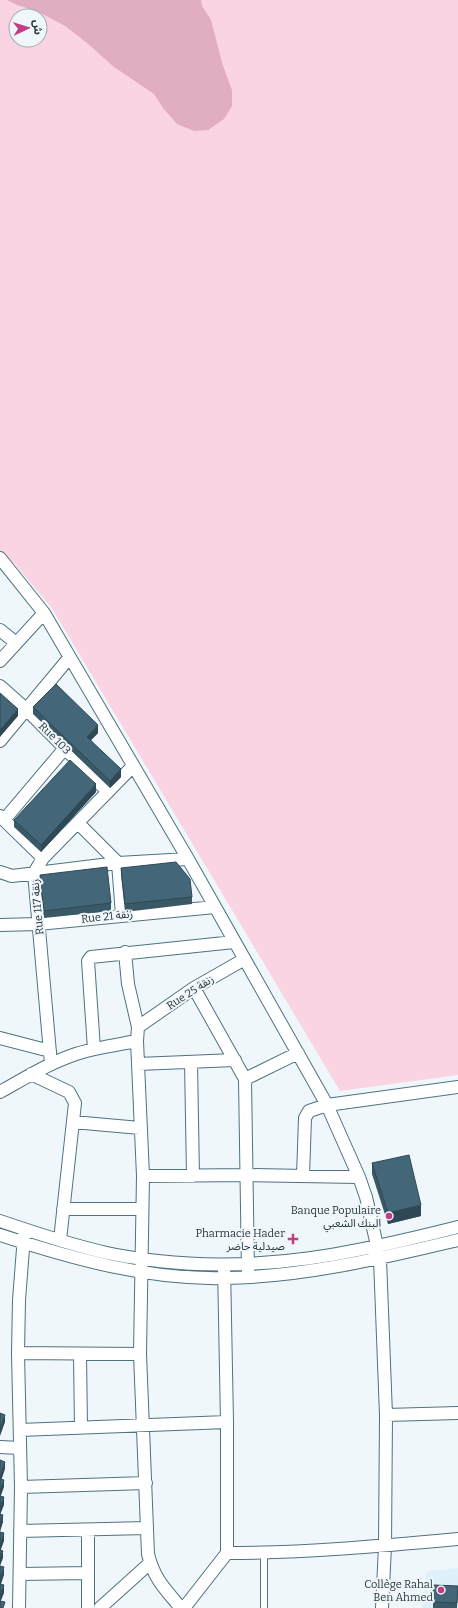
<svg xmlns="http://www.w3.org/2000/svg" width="458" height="1608" font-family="Bitter,'Noto Sans Arabic',serif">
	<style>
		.built { fill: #def1fa }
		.green { fill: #fbd4e3; fill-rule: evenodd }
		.water { fill: #e1adc2 }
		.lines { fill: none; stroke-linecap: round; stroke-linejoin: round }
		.service-casing { stroke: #4d7282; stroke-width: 8 }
		.minor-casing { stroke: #4d7282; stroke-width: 14 }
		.service { stroke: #fff; stroke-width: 6 }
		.minor { stroke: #fff; stroke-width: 12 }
		.wall { fill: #3a5967 }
		.shaded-wall { fill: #2f4854 }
		.building { fill: #436778; stroke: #2f4854 }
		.poi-dot { fill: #c23d81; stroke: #f0f7fb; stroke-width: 1.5 }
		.labels { text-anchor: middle; stroke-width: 4; stroke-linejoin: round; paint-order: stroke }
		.street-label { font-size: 11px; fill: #27373e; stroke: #f0f7fb }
		.poi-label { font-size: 11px; fill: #27373e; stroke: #f0f7fb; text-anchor: end }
	</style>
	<rect width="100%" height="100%" fill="#f0f7fb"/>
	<!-- built -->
	<path class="built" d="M458,1568V1608H422L426,1571Z"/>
	<!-- green -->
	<path class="green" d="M0,0H458V1075L340,1091L51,607L13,562L0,551ZM16,16H40V40H16Z"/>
	<!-- water -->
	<path class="water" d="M7,0H201L202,6L211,20L223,66L232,90V106L224,119L208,130L194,131L177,124L163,108L154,94L114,67L87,43L65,26L37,11L17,5Z"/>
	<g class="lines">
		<defs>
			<path id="service" d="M264,1553V1608"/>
			<path id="minor" d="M0,558L44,613L188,859L327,1105L359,1177L366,1197L380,1259L386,1415L385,1546L382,1608
				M0,630L16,643
				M0,661L44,613
				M0,686L27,710L108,792
				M0,741L69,658
				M0,816L43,858
				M4,820L65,748
				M78,823L118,863L122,915
				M0,872L12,876L118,863L188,859
				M0,925L38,924L215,907
				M125,952L128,984L138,1027L137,1041L143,1176L140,1354L148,1554C154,1579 165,1589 181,1608
				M194,988L245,1079
				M138,1027L194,988L243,960
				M0,1038L50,1051
				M94,1049L88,961L91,957L234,942
				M191,1062L193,1176
				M51,1064L34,873L43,858L133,766
				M138,1064L235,1060
				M31,1074L69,1092L75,1103L60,1240
				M0,1092C25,1078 49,1063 76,1054C95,1048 116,1045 137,1041
				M73,1122L140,1128
				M143,1176L247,1175L359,1177
				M303,1176L305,1118L309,1111L327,1105L458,1087
				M63,1209H142
				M0,1221C35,1233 71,1245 107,1253C124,1257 142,1259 158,1261C265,1273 355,1253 458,1227
				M0,1235C73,1259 148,1280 225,1278C304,1277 382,1258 458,1240
				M224,1266L227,1422V1553C304,1553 381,1546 458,1539
				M248,1272L245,1079L298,1053
				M18,1353L140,1354
				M80,1354L81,1428
				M386,1415L458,1413
				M20,1430L227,1422
				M0,1447L20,1448
				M21,1487L146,1483
				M88,1530V1608
				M20,1531L147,1528
				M20,1574L88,1573
				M19,1608L21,1487L18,1353L19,1300L24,1236
				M100,1608L150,1563
				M184,1608L227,1553"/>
		</defs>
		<!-- service casing -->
		<use href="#service" class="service-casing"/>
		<!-- minor casing -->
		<use href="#minor" class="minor-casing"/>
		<!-- service -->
		<use href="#service" class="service"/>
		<!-- minor -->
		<use href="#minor" class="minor"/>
	</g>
	<!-- wall -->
	<path class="wall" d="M33,707L98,733L91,740L121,777L110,788L33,714Z
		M96,792L41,852L14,827V820Z
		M121,868L192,897V904L125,912L121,875Z
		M40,875L111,903V911L44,918L40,883Z
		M372,1163L421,1216L388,1224L372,1174Z
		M433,1585L458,1586L457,1608H433Z"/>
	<!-- shaded-wall -->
	<path class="shaded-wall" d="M18,709V716L0,737V730Z
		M98,725V733L87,744V737Z
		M121,769V777L110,788V781Z
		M96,784V792L41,852V845Z
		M421,1205V1216L388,1224V1213Z
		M5,1415V1422L0,1436V1429Z
		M5,1462V1469L0,1484V1477Z
		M4,1480V1487L0,1498V1491Z
		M4,1497V1505L0,1515V1508Z
		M3,1515V1522L0,1532V1525Z
		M4,1533V1541L0,1552V1545Z
		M3,1551V1558L0,1566V1558Z
		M4,1567V1575L0,1587V1580Z
		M4,1585V1593L0,1603V1596Z"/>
	<!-- building -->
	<path class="building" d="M56,684L98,725L87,737L121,769L110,781L33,707Z
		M0,693L18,709L0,730Z
		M70,760L96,784L41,845L14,820Z
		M176,862L190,879L192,897L125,904L121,868Z
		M107,867L111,903L44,911L40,875Z
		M409,1155L421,1205L388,1213L372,1163Z
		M0,1413L5,1415L0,1429Z
		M0,1460L5,1462L0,1477Z
		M0,1479L4,1480L0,1491Z
		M0,1496L4,1497L0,1508Z
		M0,1514L3,1515L0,1525Z
		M0,1532L4,1533L0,1545Z
		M0,1550L3,1551L0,1558Z
		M0,1566L4,1567L0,1580Z
		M0,1584L4,1585L0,1596Z
		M433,1585L458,1586L457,1603L433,1602Z
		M0,1601L5,1602L3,1608H0Z"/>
	<!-- markers -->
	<g class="poi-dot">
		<circle cx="389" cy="1216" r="4"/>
		<path d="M291 1233h4v4h4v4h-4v4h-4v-4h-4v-4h4z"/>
		<circle cx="441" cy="1590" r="4"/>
	</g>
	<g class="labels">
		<!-- street labels -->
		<g class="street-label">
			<text transform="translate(55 738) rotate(45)" y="4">Rue 103</text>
			<text transform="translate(37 907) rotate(-95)" y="4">Rue 117 زنقة</text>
			<text transform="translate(107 916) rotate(-6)" y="4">Rue 21 زنقة</text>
			<text transform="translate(190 992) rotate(-33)" y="4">Rue 25 زنقة</text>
		</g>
		<!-- poi labels -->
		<g class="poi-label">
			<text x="381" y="1214">Banque Populaire<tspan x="381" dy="13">البنك الشعبي</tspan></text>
			<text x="285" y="1237">Pharmacie Hader<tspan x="285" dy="13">صيدلية حاضر</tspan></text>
			<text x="433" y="1588">Collège Rahal<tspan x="433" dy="13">Ben Ahmed</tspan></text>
		</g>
	</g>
	<!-- north arrow -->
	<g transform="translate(28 28) rotate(86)"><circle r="19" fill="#f0f7fb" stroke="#a0aaaf"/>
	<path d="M0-3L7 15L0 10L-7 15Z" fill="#c23d81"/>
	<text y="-6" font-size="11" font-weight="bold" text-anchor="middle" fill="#27373e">ش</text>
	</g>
</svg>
